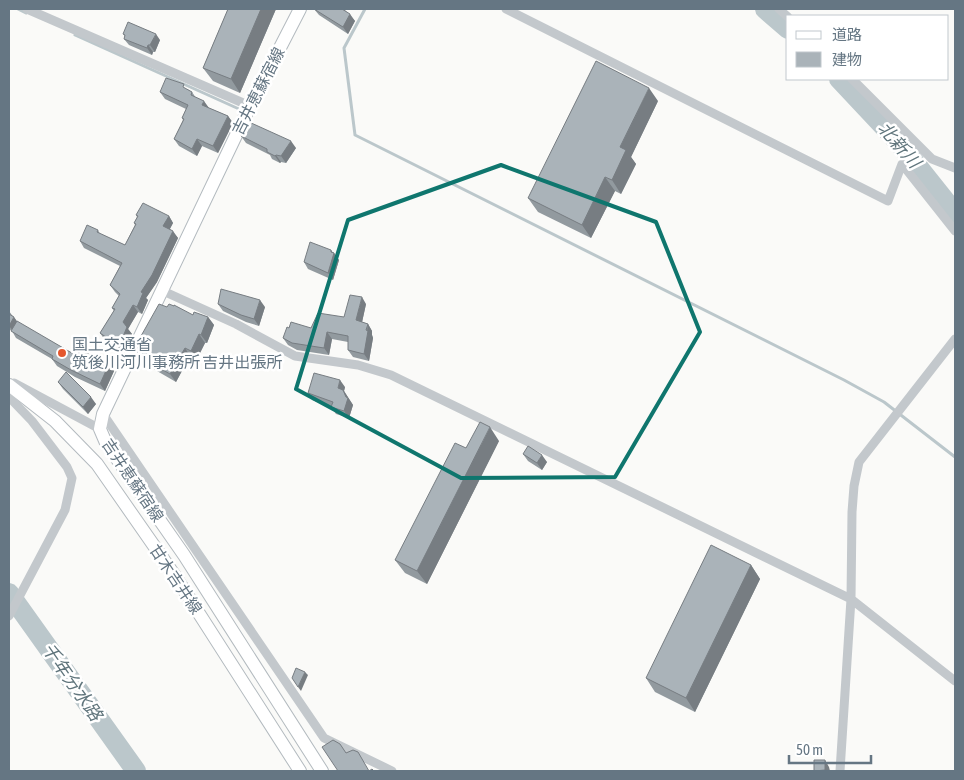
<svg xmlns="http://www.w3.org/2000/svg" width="964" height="780" font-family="'Asap Condensed','Noto Sans JP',sans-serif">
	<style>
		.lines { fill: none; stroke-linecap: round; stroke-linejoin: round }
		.stream { stroke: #bbc7cb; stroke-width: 3 }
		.river { stroke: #bbc7cb; stroke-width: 20 }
		.secondary-casing { stroke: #b3babf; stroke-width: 14 }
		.minor { stroke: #c3c8cc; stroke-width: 9 }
		.secondary { stroke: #fff; stroke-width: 12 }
		.wall { fill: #929a9f }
		.shaded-wall { fill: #777d82 }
		.building { fill: #aab3b9; stroke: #777d82 }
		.marked { fill: none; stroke: #0f766e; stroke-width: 4; stroke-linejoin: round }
		.poi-dot { fill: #e4572e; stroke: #fff; stroke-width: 2 }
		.labels { text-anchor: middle; stroke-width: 5; stroke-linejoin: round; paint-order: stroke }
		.street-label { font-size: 16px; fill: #657683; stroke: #fff }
		.poi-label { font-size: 16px; fill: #657683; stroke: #fff; text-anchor: start }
		.water-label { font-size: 18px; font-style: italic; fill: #60757c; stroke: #fff }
	</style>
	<rect width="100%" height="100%" fill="#fafaf8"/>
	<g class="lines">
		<!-- stream -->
		<path class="stream" d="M18,9L26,13
			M365,9L344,48L355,135L844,380L884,402L955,457
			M75,35L239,109"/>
		<!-- river -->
		<path class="river" d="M765,9L788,29
			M839,79L900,144L955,213
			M9,593L136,771"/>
		<defs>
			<path id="secondary" d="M300,9L250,106L103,414L100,429L106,443L184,555L322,771
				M9,385L55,421L97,464L175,576L300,771"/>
		</defs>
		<!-- secondary casing -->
		<use href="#secondary" class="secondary-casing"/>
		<!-- minor -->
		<path class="minor" d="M27,9L250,106
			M506,9L888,201L902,164L955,231
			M779,9L788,17
			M852,79L932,159L955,168
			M163,291L236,324L295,356L358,365L391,375L851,599L955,681
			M14,383L100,429
			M9,397L32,421L67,467L72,478L65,510L9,616
			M103,414L324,738L392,771
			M840,771L851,599L852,512L854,486L859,462L955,339"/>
		<!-- secondary -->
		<use href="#secondary" class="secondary"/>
	</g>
	<!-- wall -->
	<path class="wall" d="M228,9H276L240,93L213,81L203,68Z
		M314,9H344L355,21L348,34L319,15Z
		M123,34L160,40L155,52H153L152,55L129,45L124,39L125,36Z
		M187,89L192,92L196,98L209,108L228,116L233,123L218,153L202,146L197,156L179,146L174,139L183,120L182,118L186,109L165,99L160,92Z
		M658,101L631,157L636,164L621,194L615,191L591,238L538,212L528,198Z
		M241,136L296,148L286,163L281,162L280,163L272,159L270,155L246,143Z
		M136,215L169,216L173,223L170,229L178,238L157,282L146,298L148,300L142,314L138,312L128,329L132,334L123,352L105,340L100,333L114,311L112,308L119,296L115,292L110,285L120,266L84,248L80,241L98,230L100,234L125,245L135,225L134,223L137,217Z
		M333,252L334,253L339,260L333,280L308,269L304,262Z
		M218,304L265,307L259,326L246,322L223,311Z
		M366,304L362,322L368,324L372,331V335L373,338L369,361L353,357L348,350V342L332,339L329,355L297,350L288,345L283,338L289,328H311L344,317Z
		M167,307L193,315L208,317L214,325L207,343H205L197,359L190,356L176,382L138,360L132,352Z
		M9,311L17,322L77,356L114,371L105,391L75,377L57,366L52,359L16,338L12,331L9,329Z
		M58,382L96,404L88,414L63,389Z
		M345,387L344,391L353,405L349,418L336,414L331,407L312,400L308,393Z
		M499,441L427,584L405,573L395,560L466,448Z
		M523,454L547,462L542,470L528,461Z
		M751,565L760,579L695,712L655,692L646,678Z"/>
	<!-- shaded-wall -->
	<path class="shaded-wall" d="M261,9H276L240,93L231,79Z
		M350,14L355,21L348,34L343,27Z
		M156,34L160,40L155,52L150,45Z
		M148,45L153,52L152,55L147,48Z
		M649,88L658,101L631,157L636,164L621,194L612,180L620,147Z
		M204,101L209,108L202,105Z
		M228,116L233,123L218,153L213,146Z
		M197,139L202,146L197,156L192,149Z
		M291,141L296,148L286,163L281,156Z
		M276,155L281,162L280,163L275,156Z
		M605,177L615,191L591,238L582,225Z
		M169,216L173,223L168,232L163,226Z
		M173,231L178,238L157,282L146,298L148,300L142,314L137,307L141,292Z
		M331,250L334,254V253L339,260L333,280L328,273Z
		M362,297L366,304L361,327L356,320Z
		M260,300L265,307L259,326L254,319Z
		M133,305L138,312L128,329L132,334L123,352L119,346L123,322Z
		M14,317L19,324L14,332L9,326Z
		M208,317L214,325L207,343L201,335Z
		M368,324L372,331V335L373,338L369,361L364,354Z
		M327,332L332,339L329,355L324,348Z
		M199,334L205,343L197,359L191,351Z
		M185,348L190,356L176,382L170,374Z
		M109,364L114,371L105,391L100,384Z
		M340,380L345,387L344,391L353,405L349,418L344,411L338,388Z
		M91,397L96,404L88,414L83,407Z
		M490,427L499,441L427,584L417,571Z
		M542,455L547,462L542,470L537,463Z
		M751,565L760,579L695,712L686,698Z
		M305,672L308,675L301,691L298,687Z
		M825,760L829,767L830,771H826L825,770Z"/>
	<!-- building -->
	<path class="building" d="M228,9H261L231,79L203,68Z
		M314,9H342L350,14L343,27Z
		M128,22L156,34L150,45H148L147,48L124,39L125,35L123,34Z
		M596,61L649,88L620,147L626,150L612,180L605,177L582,225L528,198Z
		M166,78L184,84L183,87L192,92L191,95L204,101L202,105L228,116L213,146L197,139L192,149L174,139L184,119L182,118L188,105L160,92Z
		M249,122L291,141L281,156L276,155L275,156L267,152V149L241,136Z
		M143,203L169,216L163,226L173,231L152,275L141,292L143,293L137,307L133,305L123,322L127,327L119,346L100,333L115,309L112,308L120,294L110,285L122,263L80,241L87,225L98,230L97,232L125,245L136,224L134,223L138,216L136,215Z
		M310,242L331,250V252L334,253L328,273L304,262Z
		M221,289L260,300L254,319L241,315L218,304Z
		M350,295L362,297L356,320L368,324L366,330L368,331L364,354L348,350V336L327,332L324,348L292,343L283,338L287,327L289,328L291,322L311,328L318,313L344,317Z
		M159,304L167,307L169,304L174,306V305L193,315L194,312L208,317L201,335L199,334L191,351L185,348L170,374L132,352Z
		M9,314L14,317L9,326Z
		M17,321L77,356L80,350L109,364L100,384L71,370L52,359L53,356L11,331Z
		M66,372L91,397L83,407L58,382Z
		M314,373L340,380L338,388L343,390L346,397L348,398L344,411L331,407L333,402L308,393Z
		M480,422L490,427L417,571L395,560L455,443L466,448Z
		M528,446L542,455L537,463L523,454Z
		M711,545L751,565L686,698L646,678Z
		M296,668L305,672L298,687L292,678Z
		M333,740L340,744L346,753L353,750L358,752L369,771L372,769L374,771H338L322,747Z
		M814,760H825V770L814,771Z"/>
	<!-- marked area -->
	<path class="marked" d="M501,165L656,222L700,332L615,477L461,478L296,389L348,220Z"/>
	<!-- markers -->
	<circle class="poi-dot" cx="62" cy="353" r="5"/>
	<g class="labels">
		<!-- street labels -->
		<g class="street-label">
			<text transform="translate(258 91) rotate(-63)" y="6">吉井恵蘇宿線</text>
			<text transform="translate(133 480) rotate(56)" y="6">吉井恵蘇宿線</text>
			<text transform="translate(176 579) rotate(56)" y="6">甘木吉井線</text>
		</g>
		<!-- poi labels -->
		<g class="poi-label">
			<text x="72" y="350">国土交通省<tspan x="72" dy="18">筑後川河川事務所 吉井出張所</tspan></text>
		</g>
		<!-- water labels -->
		<g class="water-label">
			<text transform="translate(899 145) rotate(49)" y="6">北新川</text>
			<text transform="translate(72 682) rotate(55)" y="6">千年分水路</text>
		</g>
	</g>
	<!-- border -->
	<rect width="964" height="780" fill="none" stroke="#657683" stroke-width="20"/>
	<!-- legend -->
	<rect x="786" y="15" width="162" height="65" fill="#ffffff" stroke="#c1c8cd"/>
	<rect x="796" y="31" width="25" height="8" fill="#ffffff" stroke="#c1c8cd"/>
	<text x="832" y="40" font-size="15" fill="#657683">道路</text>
	<rect x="796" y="52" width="25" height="15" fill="#aab3b9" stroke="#c1c8cd"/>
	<text x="832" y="65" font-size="15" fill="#657683">建物</text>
	<!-- scale -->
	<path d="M789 755v8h82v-8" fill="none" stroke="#657683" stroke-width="2.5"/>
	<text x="796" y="755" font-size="15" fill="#657683" stroke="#ffffff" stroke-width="4" paint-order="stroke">50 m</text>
</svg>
